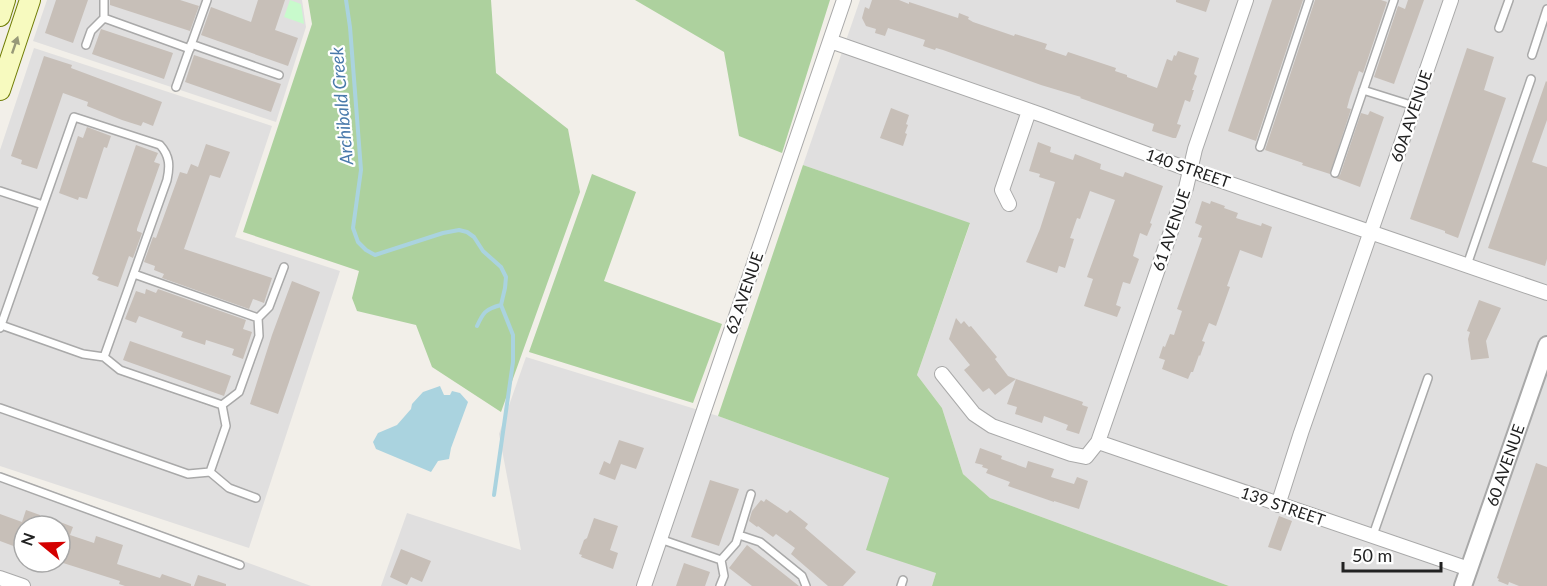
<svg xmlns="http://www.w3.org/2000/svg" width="1547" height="586" font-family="Lato,sans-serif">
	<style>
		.residential { fill: #e0dfdf; fill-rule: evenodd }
		.forest { fill: #add19e }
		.park { fill: #c8facc }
		.water { fill: #aad3df }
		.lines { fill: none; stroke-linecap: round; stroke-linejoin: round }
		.stream { stroke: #aad3df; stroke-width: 4 }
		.building { fill: #c7bfb8 }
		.service-casing { stroke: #a9a9a9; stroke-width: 10 }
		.minor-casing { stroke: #a9a9a9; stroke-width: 16 }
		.tertiary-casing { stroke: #a9a9a9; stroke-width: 20 }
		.secondary-casing { stroke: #707d05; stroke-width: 22 }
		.service { stroke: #fff; stroke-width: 7 }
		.minor { stroke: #fff; stroke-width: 14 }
		.tertiary { stroke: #fff; stroke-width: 16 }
		.secondary { stroke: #f7fabf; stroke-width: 20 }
		.oneway { fill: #979978 }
		.labels { text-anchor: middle; stroke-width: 4.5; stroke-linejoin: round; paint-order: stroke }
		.street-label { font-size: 16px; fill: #222; stroke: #fff }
		.water-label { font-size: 18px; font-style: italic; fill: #4a7aab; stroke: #fff }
	</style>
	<rect width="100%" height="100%" fill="#f2efe9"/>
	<!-- residential -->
	<path class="residential" d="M47,0H302L306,27L276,122L33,41Z
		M860,0H1547V586H1229L990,498L963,474L942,408L917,375L970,224L803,165Z
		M34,48L272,126L235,237L340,271L249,548L0,466V150Z
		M526,357L718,416L889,478L936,573L932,586H381L407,513L521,550L499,434Z
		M0,472L311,586H0ZM24,526H60V562H24Z"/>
	<!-- forest -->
	<path class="forest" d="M308,0H491L496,73L568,129L580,192L501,412L432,367L416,325L357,311L352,298L359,271L243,232L312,24Z
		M635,0H830L782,153L739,136L724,52Z
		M803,165L970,223L917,375L942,408L963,474L990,498L1229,586H932L936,573L866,550L889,478L718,416Z
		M592,174L636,192L604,281L722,324L693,403L529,352Z"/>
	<!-- park -->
	<path class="park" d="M290,0L301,4L304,24L284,17Z"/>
	<!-- water -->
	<path class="water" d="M440,386L444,395H450L452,391L460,393L468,402L451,448L449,459L438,461L431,472L376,449L373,442L378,433L397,425L411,409L412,404L423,392Z"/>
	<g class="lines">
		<!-- stream -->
		<path class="stream" d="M346,0L350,27L361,170L353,228L358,242L366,250L375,255L443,233L459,230L467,232L474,237L483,251L501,267L506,277L505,288L501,305L513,335V362L494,495
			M477,326C483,313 485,309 501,305"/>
	</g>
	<!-- building -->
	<path class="building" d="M56,0H88L73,43L45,33Z
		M110,0H180L199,6L190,31L110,5Z
		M258,0H285L275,30L298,38L288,66L201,35L211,7L251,22Z
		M872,0H899L909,4V2L958,18L959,13L969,17L968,19L973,22L1014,36L1015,34L1047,44L1045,49L1066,56L1068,52L1116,68L1115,71L1127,75V77L1157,88L1167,59L1172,61L1174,55L1176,56L1178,51L1199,58L1194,74L1197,76L1192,90H1194L1190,102L1185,100L1177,124L1181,125L1176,138H1173L1152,131L1154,124L1080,98L1081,97L1041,85L943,50L936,48L935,50L923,46L925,40L888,28L885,36L875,33L876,29L866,26L862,18L865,7L869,9Z
		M1176,0H1210L1206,12L1176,2Z
		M1272,0H1303L1256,141L1228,131Z
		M1315,0H1381L1387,2L1363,73L1359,71L1350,97L1347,108L1351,109L1330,174L1302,165L1303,163L1265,150Z
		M1408,0H1424L1394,84L1374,77L1398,6L1405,9Z
		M101,29L173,53L164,79L92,54Z
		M1467,48L1494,57L1484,90L1506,98L1458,238L1445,233V231L1410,219Z
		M194,55L281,84L271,112L185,82Z
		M44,56L72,65L71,68L162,102L153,126L143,122L141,126L122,120L87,106L88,102L63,93L37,169L21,164L22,160L11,156Z
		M1546,81L1547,82V120L1532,162L1547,167V259L1545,266L1488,248Z
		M891,108L909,115L906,124L908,125L905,133L907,134L903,146L880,138Z
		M1370,111L1384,117L1360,187L1336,178L1340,175L1361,113L1368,115Z
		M87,127L111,136L107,148L104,147L87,199L79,197L78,200L59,193L78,136L83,138Z
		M1038,142L1051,147L1050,152L1073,160L1075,154L1101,164L1100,169L1123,177L1125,172L1163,186L1150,223L1152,224L1147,236L1140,233L1133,256L1139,259L1130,284L1123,282L1116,305L1121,307L1117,317L1084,306L1093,279L1087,277L1115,200L1090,191L1080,219L1077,218L1070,238L1074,239L1065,268L1059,266L1057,273L1026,262L1040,229L1055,182L1039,177L1040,174L1029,171Z
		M206,144L230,152L220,178L210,175L184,249L272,278L264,303L253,299L249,309L162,278L164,274L154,270L155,266L144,262L153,237L156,238L180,172L187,174L191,164L198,167Z
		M136,145L158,153L154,162L160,164L137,229V231L142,233L133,258L129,256L118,287L97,280L99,277L92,274Z
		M1202,201L1210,204L1211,201L1225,206L1224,208L1238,213L1236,218L1261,226L1262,223L1272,227L1262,258L1240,250L1227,286L1230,287L1216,326L1209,323L1202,341L1205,342L1200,356L1199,355L1193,372H1191L1188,379L1162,369L1165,360L1159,358L1163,346L1165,347L1170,334L1174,335L1182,311L1177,309L1202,238L1198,237L1202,226L1195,223Z
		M292,281L320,292L278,414L250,404L272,335Z
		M146,289L156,293L158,289L246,320L243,329L252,332L243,359L232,355L234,349L206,340L205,345L181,337L183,332L139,316L136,323L125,319L136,291L145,294Z
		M1479,300L1501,308L1486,341L1489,358L1471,360L1468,339L1470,332L1467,331Z
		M956,318L961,324L964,321L969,327L971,326L997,357L995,359L1008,376L1016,379L995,395L989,388L983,392L964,370L970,365L949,339Z
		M130,341L231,376L224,396L123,360Z
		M1016,379L1083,402L1082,405L1088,407L1079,434L1066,430L1068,425L1044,416L1042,423L1015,414L1017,407L1007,404Z
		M619,440L644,448L636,469L621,464L615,480L599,474L604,461L610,464Z
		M980,448L1002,456L1001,459L1026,468L1028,461L1054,469L1051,477L1074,484L1077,477L1088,481L1079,509L1054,501V502L1008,486L1010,482L986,473L988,469L982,467L983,465L975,463Z
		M1536,463L1547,467V586H1519L1509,582L1508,585L1498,581L1499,579L1497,578Z
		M710,480L739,489L719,546L691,537Z
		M766,499L787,513L790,510L808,524L805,528L856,572L843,586H828L791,554L795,548L776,534L773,537L758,526L757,527L749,521L752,511L761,500L764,502Z
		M26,510L40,515L37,526H24V550L0,541V514L22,522Z
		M1279,516L1292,521L1281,551L1268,547Z
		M594,518L618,526L610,550L618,553L613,569L581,557L582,555L579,554L584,540L587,538Z
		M60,522L73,527L70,535L94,543L96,536L123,545L117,564L160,578L162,574L191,584V586H125L119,584L120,581L60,562Z
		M747,545L799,586H752L729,568Z
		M401,549L431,561L422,582L411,577L407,585L390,577Z
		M684,563L710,572L705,586H676Z
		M198,575L226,584V586H194Z"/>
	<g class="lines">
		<defs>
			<path id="service" d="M104,18L190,49
				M1499,28L1509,0
				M191,44L279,75
				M86,45L91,31L104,18V0
				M1532,55L1547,9
				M176,87L207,0
				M1363,90L1414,106
				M1260,147L1309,0
				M1335,173L1394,0
				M0,191L43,205
				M1467,265L1531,79
				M134,274L258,318
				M1,325L83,354L104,357L120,370L222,405
				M0,328L74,117L160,145C170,156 170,166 167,180L104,357
				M0,408L188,474L210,472L229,488L256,498
				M210,472L226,426L222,405L239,392L259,336L258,318L269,307L284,267
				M0,477L240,565
				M739,535L760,542L802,576L806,586
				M1373,535L1428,378
				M660,539L721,560L724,576L720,586
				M721,560L736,543L751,494
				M901,586L903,580"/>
			<path id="minor" d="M830,41L1042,115L1190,170L1547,293
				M1009,204L1002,190L1029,111
				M942,374L974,414L992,426L1071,454L1086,457L1098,442L1186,188L1195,149L1246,0
				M1098,442L1469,569
				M1278,505L1301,433L1451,0
				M0,578L23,586
				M644,586L844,0"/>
			<g id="tertiary">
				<path id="s1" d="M1463,586L1547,345"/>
			</g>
			<path id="secondary" d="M0,16L5,0
				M0,90L30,0"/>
		</defs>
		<!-- service casing -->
		<use href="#service" class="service-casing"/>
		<!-- minor casing -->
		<use href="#minor" class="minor-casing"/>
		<!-- tertiary casing -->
		<use href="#tertiary" class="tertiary-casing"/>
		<!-- secondary casing -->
		<use href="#secondary" class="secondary-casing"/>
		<!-- service -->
		<use href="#service" class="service"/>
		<!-- minor -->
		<use href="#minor" class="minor"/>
		<!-- tertiary -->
		<use href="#tertiary" class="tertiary"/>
		<!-- secondary -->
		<use href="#secondary" class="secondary"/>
	</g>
	<!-- one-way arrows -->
	<defs><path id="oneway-solid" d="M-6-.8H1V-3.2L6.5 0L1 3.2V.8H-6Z" transform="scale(1.5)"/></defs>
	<use class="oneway" href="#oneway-solid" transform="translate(15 45) rotate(-71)"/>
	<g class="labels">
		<!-- street labels -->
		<g class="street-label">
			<text transform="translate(1411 116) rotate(-71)" y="6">60A AVENUE</text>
			<text transform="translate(1188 168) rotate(19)" y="6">140 STREET</text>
			<text transform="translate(1171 230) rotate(-71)" y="6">61 AVENUE</text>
			<text transform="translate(744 293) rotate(-71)" y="6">62 AVENUE</text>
			<text dy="6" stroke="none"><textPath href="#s1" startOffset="128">60 AVENUE</textPath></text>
			<text transform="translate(1283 506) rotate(19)" y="6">139 STREET</text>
		</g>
		<!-- water labels -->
		<g class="water-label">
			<text transform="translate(342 106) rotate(-95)" y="6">Archibald Creek</text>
		</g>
	</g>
	<!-- north arrow -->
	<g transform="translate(42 544) rotate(289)"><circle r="28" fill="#ffffff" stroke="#a7a7a7" stroke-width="1.5"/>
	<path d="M0-4.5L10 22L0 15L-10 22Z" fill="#d40000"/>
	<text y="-9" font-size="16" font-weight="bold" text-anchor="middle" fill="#222222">N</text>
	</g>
	<!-- scale -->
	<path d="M1343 562v9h98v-9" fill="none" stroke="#222222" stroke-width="3"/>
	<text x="1352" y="562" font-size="18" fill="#222222" stroke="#ffffff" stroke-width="4.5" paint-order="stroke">50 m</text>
</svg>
